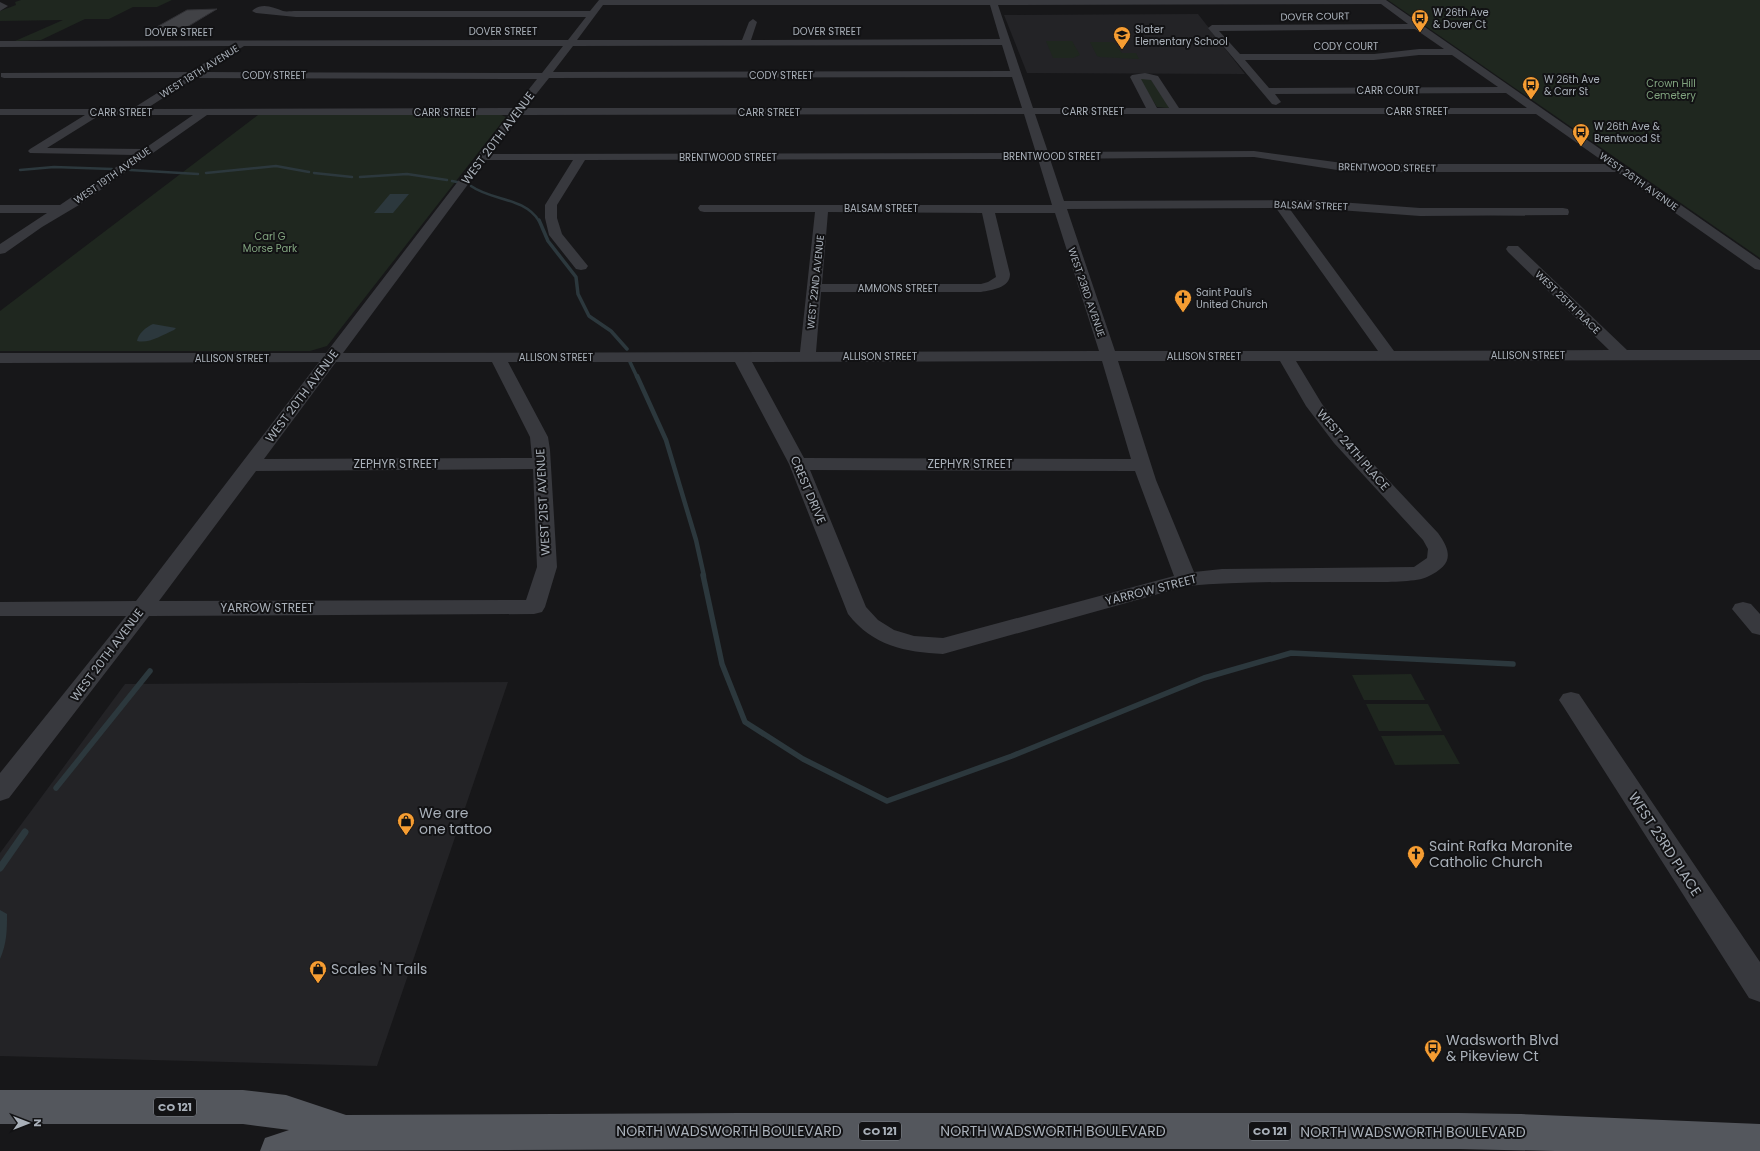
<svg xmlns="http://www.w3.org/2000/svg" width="1760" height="1151" font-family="Poppins,sans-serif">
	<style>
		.built { fill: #232326 }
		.green { fill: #1f271f }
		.water { fill: #2c383d }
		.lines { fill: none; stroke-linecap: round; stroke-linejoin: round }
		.stream-far4 { stroke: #2c383d; stroke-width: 2.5 }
		.stream-far3 { stroke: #2c383d; stroke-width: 3.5 }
		.stream-far2 { stroke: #2c383d; stroke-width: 4.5 }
		.stream-far1 { stroke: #2c383d; stroke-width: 5.5 }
		.stream { stroke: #2c383d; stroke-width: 7 }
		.building { fill: #414246; stroke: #313135 }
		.minor { fill: #38393e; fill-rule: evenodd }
		.major { fill: #54575d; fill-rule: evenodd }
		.labels { text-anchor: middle; stroke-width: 4; stroke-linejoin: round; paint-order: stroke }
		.far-poi-label { font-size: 10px; fill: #a9b0b9; stroke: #121214; text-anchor: start }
		.far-street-label { font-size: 10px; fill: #a9b0b9; stroke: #121214 }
		.far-park-label { font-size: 10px; fill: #81a47f; stroke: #121214 }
		.shield { fill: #121214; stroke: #7c8188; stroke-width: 1 }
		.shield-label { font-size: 11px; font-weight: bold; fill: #a9b0b9 }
		.street-label { font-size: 12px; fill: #a9b0b9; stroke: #121214 }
		.near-poi-label { font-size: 14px; fill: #a9b0b9; stroke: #121214; text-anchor: start }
		.near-street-label { font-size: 14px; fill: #a9b0b9; stroke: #121214 }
	</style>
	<rect width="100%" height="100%" fill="#171719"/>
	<!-- built -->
	<path class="built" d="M1198,14L1245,74L1027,73L1004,15Z
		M508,682L377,1066L0,1056V853L125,684Z"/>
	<!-- green -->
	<path class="green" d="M21,0H172L157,7H133L109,19H85L41,40L15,41L63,20L0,21V11L16,5L15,2Z
		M1388,0H1760V258Z
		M1046,41H1072L1080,55L1073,58H1053Z
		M1090,42H1114L1122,53H1136L1139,59L1100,57L1097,56Z
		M1150,78L1169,107L1168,108L1157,107L1139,79Z
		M499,114L506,117L327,346L310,351H0V311L258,115Z
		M1411,674L1425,700H1364L1352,675Z
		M1366,704H1428L1442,731H1379Z
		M1444,735L1460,764L1395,765L1381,736Z"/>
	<!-- water -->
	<path class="water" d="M390,194H409L393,213H374Z
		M153,324L176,328L174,330C162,335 149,344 137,341C138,334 146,327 153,324Z
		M0,910L7,914C7,930 7,943 0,959Z"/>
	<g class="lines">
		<!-- stream-far4 -->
		<path class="stream-far4" d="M20,170L54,167L112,169
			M130,170L198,174
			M206,173L276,166L309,172
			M314,173L352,177
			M360,177L407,174L447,180
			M452,181L457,182
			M471,186C492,201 524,197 539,221"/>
		<!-- stream-far3 -->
		<path class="stream-far3" d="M539,220L548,241L576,277L578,294L589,316L611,331L627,349
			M630,362L637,377"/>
		<!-- stream-far2 -->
		<path class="stream-far2" d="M637,376L666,440L696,540L704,576"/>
		<!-- stream-far1 -->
		<path class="stream-far1" d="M703,575L722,664L745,722L803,759L887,801L1012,756L1204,678L1291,653L1513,664
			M56,788L150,671"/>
		<!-- stream -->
		<path class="stream" d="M0,868L25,832"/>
	</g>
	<!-- building -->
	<path class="building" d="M217,9L187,27L155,28L187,10Z"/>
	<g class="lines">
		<!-- minor -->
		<path class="minor" d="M599,0H1386L1760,260V270L1755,269L1617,172H1350L1254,157L1050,159L1064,201L1312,200L1420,208H1563L1568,209L1569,212L1568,215L1420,216L1312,208H1289L1394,351L1609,350L1508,252L1506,249L1508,246H1518L1627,350H1760V360L1296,361L1322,404L1346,435L1438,533C1453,554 1452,565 1427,577C1415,583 1372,582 1357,582C1300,582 1243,581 1187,586L943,654C905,652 873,646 848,614L789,464L735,362H508L548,437L550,450L557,567L545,607L542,612L534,614L149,616L9,798L0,801V773L126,616H0V602L136,601L319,362L0,363V353H326L509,115H207L79,205L42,227L5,253L0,254V244L47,213H0V205H60L134,155L30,153L28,151L30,149L85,115H0V109H132L181,78H4L1,77V73L190,72L232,46L0,47V41L568,40L586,17H296L256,13L252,11C261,2 273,7 283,11C286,12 292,11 296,11H590ZM1381,4L1408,24L1212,25L1208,28L1272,104L1276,105L1281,102L1275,94L1506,93L1527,108H1179L1158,76L1145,73L1132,75L1130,77L1146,108H1033L998,5ZM603,5H990L1000,39L751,40L757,22L753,19L749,22L742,40H577ZM1415,29L1444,49H1419L1374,54H1240L1219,31ZM1002,45L1010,71L553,72L573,46ZM244,46H563L542,73L203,72ZM1419,55H1452L1498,87L1269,88L1245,60H1374ZM1012,77L1022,108H525L549,78ZM194,78L537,79L514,108L146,109ZM1141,79L1151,80L1169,108H1157ZM1024,114L1036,153L491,154L520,115ZM1035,114H1536L1607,164H1350L1254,151L1048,152ZM100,115H193L144,149L47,148ZM1038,159L1052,205H700L698,208L700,211L704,212H815L800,352L343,353L486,160H573L545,205V218L549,235L576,269L581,270L586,269L588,266L562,234L557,218V205L585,160ZM1276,208L1378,351H1115L1067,209ZM828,212L982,213L996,277L988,282L981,284H822ZM995,213H1055L1099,351L816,352L821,292H981C992,290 1010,288 1010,274ZM1102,361L1131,459L804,458L752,362ZM1118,361H1280L1306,406L1334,443L1423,540L1428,549L1427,558L1414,567L1222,569L1194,572L1156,480ZM336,362H492L530,437L532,458L264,459ZM533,469L537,567L526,600L159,601L256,471ZM810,470L1135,471L1174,576L943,638L914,636L894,630L878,620L866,607Z
			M0,2L8,6L0,11Z
			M1743,602L1751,604L1760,614V635L1752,633L1732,609L1735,604Z
			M1571,692L1579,694L1760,962V1002L1749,998L1563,706L1559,700L1563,694Z"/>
		<!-- major -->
		<path class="major" d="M0,1090H243L286,1095L346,1115L740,1113H1459L1521,1114L1760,1124V1151H1555L1459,1149H740L260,1151L265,1138L289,1130L243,1124H0Z"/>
	</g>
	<!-- icons -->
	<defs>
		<symbol id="bus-pin" viewBox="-11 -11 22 30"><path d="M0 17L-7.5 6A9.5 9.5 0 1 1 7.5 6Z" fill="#f69d32" stroke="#121214"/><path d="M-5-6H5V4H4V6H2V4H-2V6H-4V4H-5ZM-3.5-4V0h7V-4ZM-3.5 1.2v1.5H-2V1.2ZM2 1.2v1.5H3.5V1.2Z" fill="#111"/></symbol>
		<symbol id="school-pin" viewBox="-11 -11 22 30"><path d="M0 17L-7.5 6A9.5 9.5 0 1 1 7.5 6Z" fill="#f69d32" stroke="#121214"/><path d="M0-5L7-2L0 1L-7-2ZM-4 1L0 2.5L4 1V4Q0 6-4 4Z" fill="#111"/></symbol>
		<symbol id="church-pin" viewBox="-11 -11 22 30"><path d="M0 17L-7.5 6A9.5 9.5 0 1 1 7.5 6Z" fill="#f69d32" stroke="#121214"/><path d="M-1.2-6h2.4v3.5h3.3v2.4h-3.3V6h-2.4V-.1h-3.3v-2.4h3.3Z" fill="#111"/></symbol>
		<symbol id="shop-pin" viewBox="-11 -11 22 30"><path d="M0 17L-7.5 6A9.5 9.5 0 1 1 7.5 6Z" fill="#f69d32" stroke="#121214"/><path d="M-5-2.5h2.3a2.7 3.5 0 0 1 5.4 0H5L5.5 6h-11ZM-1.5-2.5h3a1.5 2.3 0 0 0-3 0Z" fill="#111"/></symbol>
	</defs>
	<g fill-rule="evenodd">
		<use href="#bus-pin" x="1410" y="8" width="20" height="27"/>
		<use href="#school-pin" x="1112" y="25" width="20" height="27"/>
		<use href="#bus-pin" x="1521" y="75" width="20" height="27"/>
		<use href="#bus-pin" x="1571" y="122" width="20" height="27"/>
		<use href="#church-pin" x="1173" y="288" width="20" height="27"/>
		<use href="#shop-pin" x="396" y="811" width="20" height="27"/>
		<use href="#church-pin" x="1406" y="844" width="20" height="27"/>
		<use href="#shop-pin" x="308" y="959" width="20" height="27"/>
		<use href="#bus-pin" x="1423" y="1038" width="20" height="27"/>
	</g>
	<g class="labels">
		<!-- far-poi labels -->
		<g class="far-poi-label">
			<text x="1433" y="16">W 26th Ave<tspan x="1433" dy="12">&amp; Dover Ct</tspan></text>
			<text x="1135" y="33">Slater<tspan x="1135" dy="12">Elementary School</tspan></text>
			<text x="1544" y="83">W 26th Ave<tspan x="1544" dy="12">&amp; Carr St</tspan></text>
			<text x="1594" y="130">W 26th Ave &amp;<tspan x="1594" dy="12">Brentwood St</tspan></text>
			<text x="1196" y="296">Saint Paul's<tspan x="1196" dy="12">United Church</tspan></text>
		</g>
		<!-- far-street labels -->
		<g class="far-street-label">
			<text transform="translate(1315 16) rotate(-1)" y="4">DOVER COURT</text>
			<text x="503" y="35">DOVER STREET</text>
			<text x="827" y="35">DOVER STREET</text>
			<text x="179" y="36">DOVER STREET</text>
			<text x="1346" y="50">CODY COURT</text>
			<text transform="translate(199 71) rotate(-32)" y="4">WEST 18TH AVENUE</text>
			<text x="274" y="79">CODY STREET</text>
			<text x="781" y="79">CODY STREET</text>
			<text x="1388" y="94">CARR COURT</text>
			<text x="1093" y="115">CARR STREET</text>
			<text x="1417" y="115">CARR STREET</text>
			<text x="121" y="116">CARR STREET</text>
			<text x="445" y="116">CARR STREET</text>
			<text x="769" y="116">CARR STREET</text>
			<text x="1052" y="160">BRENTWOOD STREET</text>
			<text x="728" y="161">BRENTWOOD STREET</text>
			<text transform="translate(1387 167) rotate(1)" y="4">BRENTWOOD STREET</text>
			<text transform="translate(112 175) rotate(-35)" y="4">WEST 19TH AVENUE</text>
			<text transform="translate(1639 181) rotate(35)" y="4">WEST 26TH AVENUE</text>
			<text transform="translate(1311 205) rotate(2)" y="4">BALSAM STREET</text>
			<text x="881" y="212">BALSAM STREET</text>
			<text transform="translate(815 282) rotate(-84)" y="4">WEST 22ND AVENUE</text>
			<text x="898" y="292">AMMONS STREET</text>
			<text transform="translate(1087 292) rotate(71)" y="4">WEST 23RD AVENUE</text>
			<text transform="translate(1568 302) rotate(44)" y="4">WEST 25TH PLACE</text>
			<text x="1528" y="359">ALLISON STREET</text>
			<text x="880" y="360">ALLISON STREET</text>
			<text x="1204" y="360">ALLISON STREET</text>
			<text x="556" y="361">ALLISON STREET</text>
			<text x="232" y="362">ALLISON STREET</text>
		</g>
		<!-- far-park labels -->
		<g class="far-park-label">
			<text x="1671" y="87">Crown Hill<tspan x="1671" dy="12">Cemetery</tspan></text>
			<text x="270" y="240">Carl G<tspan x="270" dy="12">Morse Park</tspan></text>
		</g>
		<!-- shield labels -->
		<g class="shield">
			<rect x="154" y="1098" width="42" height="18" rx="3"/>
			<rect x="859" y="1122" width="42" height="18" rx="3"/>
			<rect x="1249" y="1122" width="42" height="18" rx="3"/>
		</g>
		<g class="shield-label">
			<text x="175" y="1111">CO 121</text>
			<text x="880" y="1135">CO 121</text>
			<text x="1270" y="1135">CO 121</text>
		</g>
		<!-- street labels -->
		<g class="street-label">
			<text transform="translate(498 138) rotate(-53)" y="4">WEST 20TH AVENUE</text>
			<text transform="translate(302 396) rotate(-53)" y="4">WEST 20TH AVENUE</text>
			<text transform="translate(1353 450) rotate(49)" y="4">WEST 24TH PLACE</text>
			<text x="396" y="468">ZEPHYR STREET</text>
			<text x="970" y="468">ZEPHYR STREET</text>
			<text transform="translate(808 490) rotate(67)" y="4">CREST DRIVE</text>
			<text transform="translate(543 502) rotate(-93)" y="4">WEST 21ST AVENUE</text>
			<text transform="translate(1151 590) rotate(-14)" y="4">YARROW STREET</text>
			<text x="267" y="612">YARROW STREET</text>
			<text transform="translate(107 655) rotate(-53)" y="4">WEST 20TH AVENUE</text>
		</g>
		<!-- near-poi labels -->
		<g class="near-poi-label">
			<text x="419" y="818">We are<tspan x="419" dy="16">one tattoo</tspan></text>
			<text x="1429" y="851">Saint Rafka Maronite<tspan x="1429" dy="16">Catholic Church</tspan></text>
			<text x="331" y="974">Scales 'N Tails</text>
			<text x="1446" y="1045">Wadsworth Blvd<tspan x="1446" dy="16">&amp; Pikeview Ct</tspan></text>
		</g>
		<!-- near-street labels -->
		<g class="near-street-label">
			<text transform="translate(1665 844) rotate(57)" y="5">WEST 23RD PLACE</text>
			<text x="729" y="1136">NORTH WADSWORTH BOULEVARD</text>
			<text x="1053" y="1136">NORTH WADSWORTH BOULEVARD</text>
			<text x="1413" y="1137">NORTH WADSWORTH BOULEVARD</text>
		</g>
	</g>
	<!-- north arrow -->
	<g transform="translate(28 1123) rotate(90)" stroke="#121214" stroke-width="3" paint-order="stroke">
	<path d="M0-3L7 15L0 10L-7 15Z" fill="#a9b0b9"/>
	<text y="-6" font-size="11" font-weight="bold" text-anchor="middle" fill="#a9b0b9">N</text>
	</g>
</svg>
